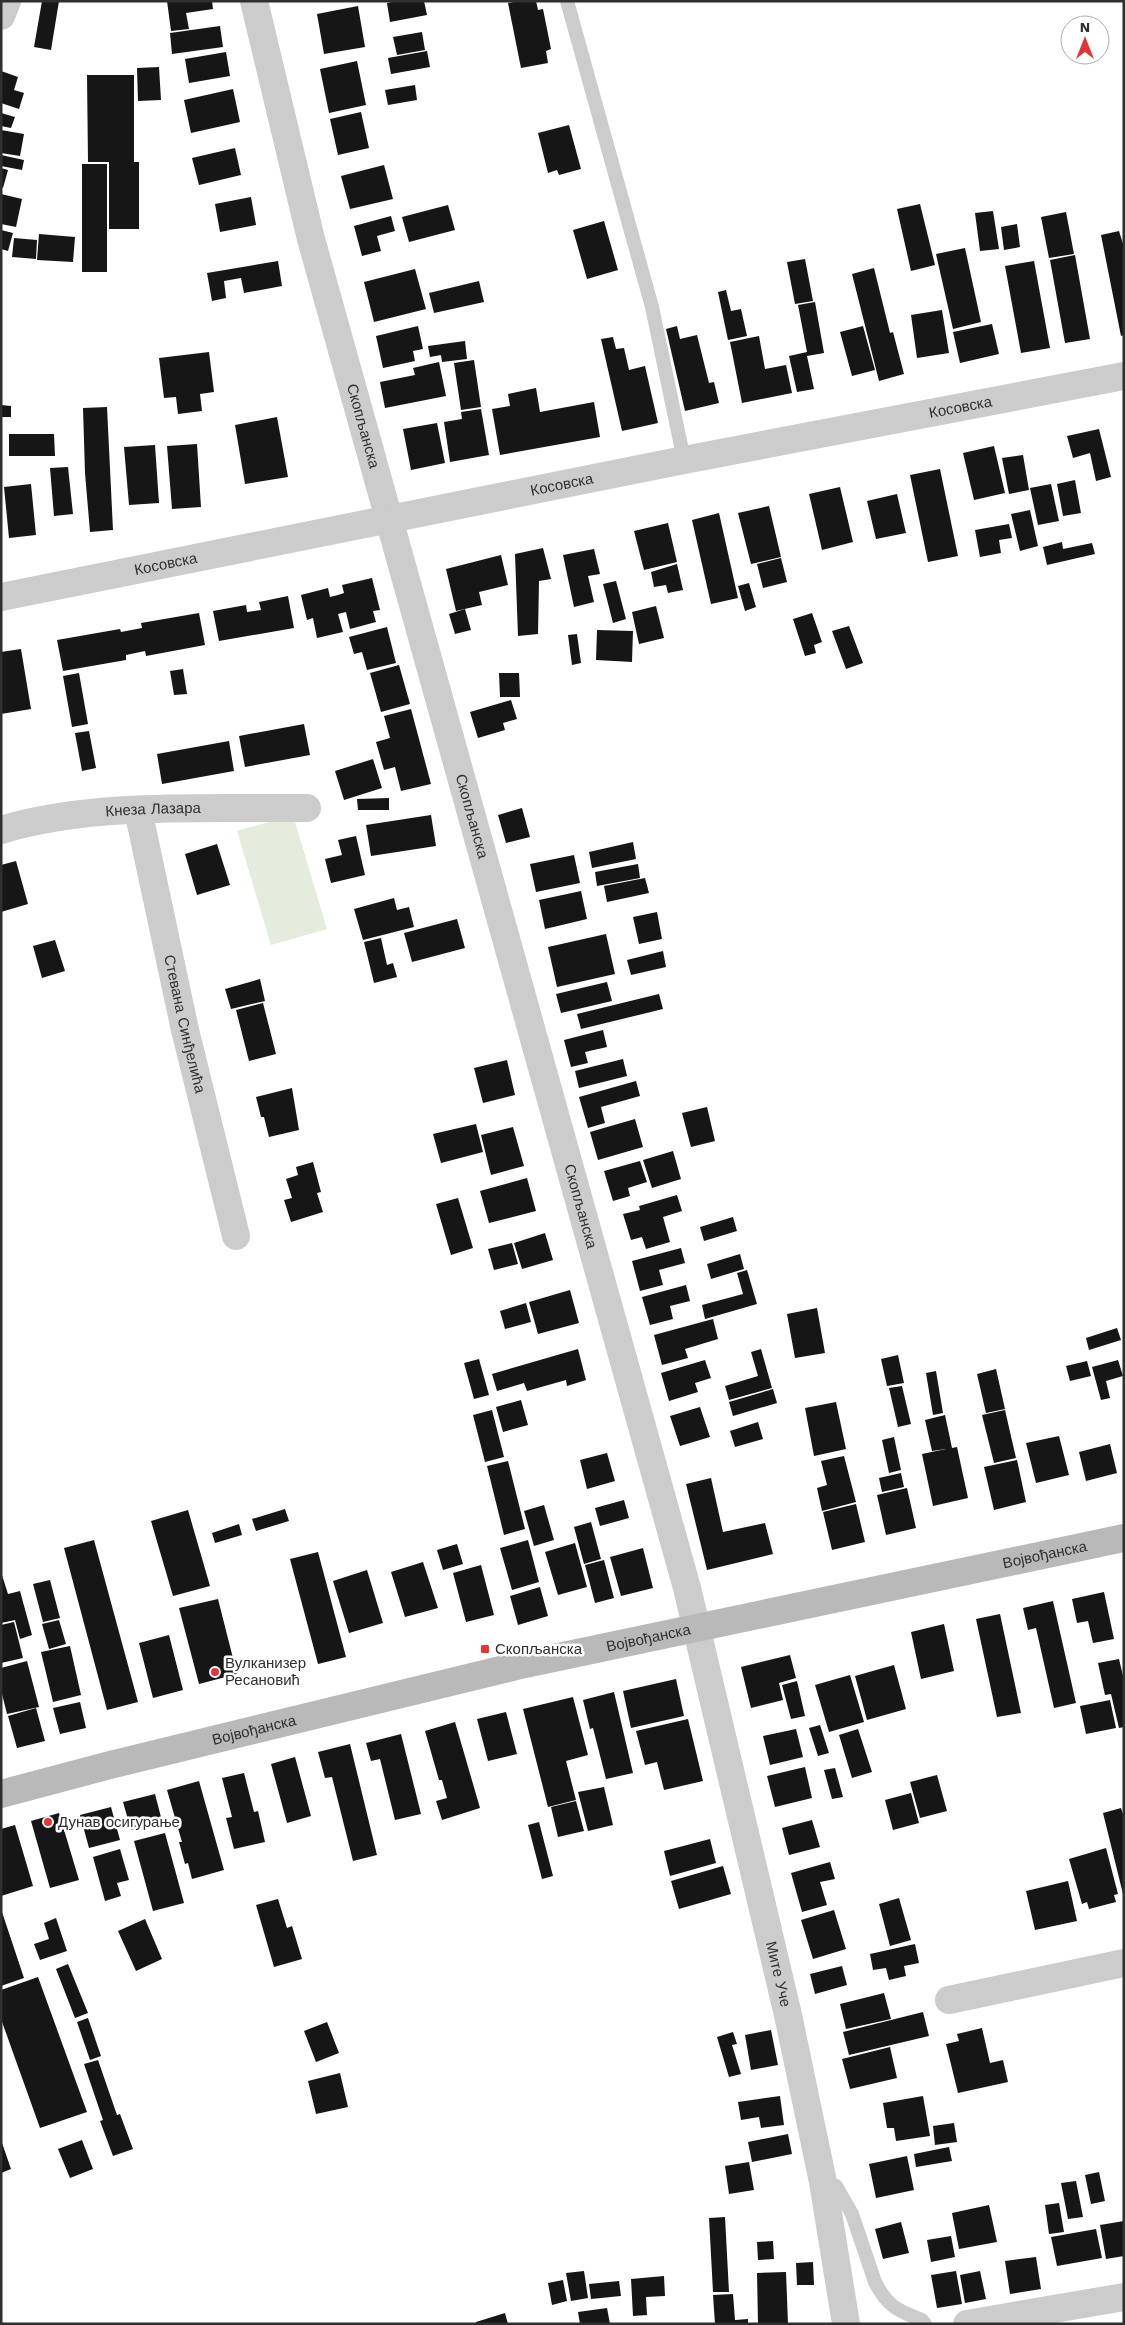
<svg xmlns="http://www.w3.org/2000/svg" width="1125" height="2325" font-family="'Work Sans',sans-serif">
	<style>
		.green { fill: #e4ecdd }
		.building { fill: #161616 }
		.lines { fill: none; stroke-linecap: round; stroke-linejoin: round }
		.service { stroke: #ccc; stroke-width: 14 }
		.minor { stroke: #ccc; stroke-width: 28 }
		.secondary { stroke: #b9b9b9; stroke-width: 28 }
		.poi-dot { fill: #e13639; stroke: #fff; stroke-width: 2 }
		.labels { text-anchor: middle; stroke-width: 5; stroke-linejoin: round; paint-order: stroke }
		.street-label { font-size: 15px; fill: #2f2f2f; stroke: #fff }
		.poi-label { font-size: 15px; fill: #2f2f2f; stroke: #fff; text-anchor: start }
	</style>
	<rect width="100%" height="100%" fill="#fff"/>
	<!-- green -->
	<path class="green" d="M293,815L327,929L271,945L237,831Z"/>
	<!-- building -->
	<path class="building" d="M42,1H59L51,50L34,47Z
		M167,1H212L213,9L186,13L189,29L171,31Z
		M397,1H424L427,15L390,22L387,3Z
		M519,1H536L538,10L543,9L551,49L546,51L548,63L521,68L508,3Z
		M358,6L365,47L324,54L317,14Z
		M220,26L223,47L172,54L170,33Z
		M422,32L425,50L397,55L393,37Z
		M427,51L430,67L391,74L388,58Z
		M226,52L230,76L189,83L185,59Z
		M357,61L366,105L329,113L320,69Z
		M159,67L161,100L138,101L137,68Z
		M1,71L18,77L14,90L24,93L19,109L1,103Z
		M87,75H134V162H139V229H109V162H88Z
		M415,85L417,100L388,105L385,90Z
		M233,89L240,122L191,133L184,100Z
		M361,112L369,148L338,155L330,119Z
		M1,113L15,117L11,128L1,126Z
		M569,125L581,169L559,175L557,170L548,173L538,133Z
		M1,130L24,134L20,156L1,153Z
		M235,148L241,175L199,185L192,158Z
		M1,155L24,160L22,170L1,166Z
		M82,164H107V272H82Z
		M384,165L393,199L350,209L341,176Z
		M1,168L8,170L3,188L1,187Z
		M1,194L22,199L16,227L1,224Z
		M251,197L256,225L220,232L215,204Z
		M920,204L935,265L911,271L897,209Z
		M448,205L455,230L409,242L402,217Z
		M993,211L999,249L980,251L975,213Z
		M1066,212L1074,254L1049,258L1041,217Z
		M391,216L395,231L377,236L381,251L362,256L354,226Z
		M604,221L618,270L587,279L573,230Z
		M1017,224L1020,247L1004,250L1001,227Z
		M1,230L13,233L8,251L1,249Z
		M1119,231L1124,247V335L1121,336L1101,235Z
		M39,234L75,237L73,262L37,260Z
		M14,238L37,240L36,259L12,257Z
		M965,248L981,322L953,329L936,254Z
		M1075,255L1090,339L1065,343L1050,260Z
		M805,259L813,301L795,304L787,262Z
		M278,261L282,286L244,293L241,278L224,281L226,298L212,301L207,273Z
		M1034,261L1050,348L1021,353L1005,266Z
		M874,268L890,333L893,332L904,374L879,381L852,274Z
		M415,269L426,309L374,322L364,282Z
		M479,281L484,302L434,313L429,293Z
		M726,290L731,311L741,309L747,336L728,340L718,292Z
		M815,302L824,353L807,356L814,389L797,392L789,356L807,352L798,305Z
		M942,310L949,353L917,358L911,315Z
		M992,324L999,354L960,363L953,332Z
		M418,326L423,349L413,351L415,361L383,368L376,336Z
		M677,326L680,339L697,335L709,383L714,382L719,403L685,411L666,329Z
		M863,326L875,370L852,376L840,332Z
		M759,336L765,369L786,365L792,393L742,403L730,342Z
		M613,337L616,349L624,348L629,370L645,366L658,423L622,431L601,339Z
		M465,341L467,359L442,362L441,355L430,357L428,346Z
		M209,352L214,392L200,394L202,411L178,414L176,397L164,398L159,358Z
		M474,360L481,407L461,410L454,363Z
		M439,362L446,396L385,408L380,382L415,375L413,368Z
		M536,388L540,412L594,402L600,437L500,455L492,409L510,406L508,394Z
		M1,405L11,406V417H1Z
		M107,407L113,530L90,532L85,473L83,408Z
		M481,409L489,455L450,462L444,422L462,419L461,412Z
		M277,417L288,477L245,484L235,425Z
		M437,423L445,463L411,470L403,429Z
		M1099,429L1111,477L1096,481L1090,453L1073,458L1067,436Z
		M9,434H54L55,456H9Z
		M197,444L201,507L172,509L167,446Z
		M155,445L159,503L129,505L124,447Z
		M994,446L1005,493L974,500L963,453Z
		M1023,455L1029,490L1009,494L1002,458Z
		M68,467L73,514L54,516L50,468Z
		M940,469L958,556L928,562L910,475Z
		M1075,480L1081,513L1063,516L1057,484Z
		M31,484L36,535L9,538L4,487Z
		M1051,484L1059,521L1038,525L1030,488Z
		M840,487L853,542L822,550L809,494Z
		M897,494L906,533L876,539L867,501Z
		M769,506L781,557L751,564L738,513Z
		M1030,510L1038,546L1020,551L1011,514Z
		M719,513L738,598L711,604L692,520Z
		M668,523L677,562L644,570L634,531Z
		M1009,524L1012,538L999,540L1001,553L980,557L975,530Z
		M1062,542L1063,549L1092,543L1095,554L1047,565L1043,547Z
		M543,548L551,579L539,581L538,634L518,636L515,554Z
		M594,549L600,574L588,576L594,602L574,607L563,555Z
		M501,555L508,585L479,592L482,605L456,611L446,569Z
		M781,558L787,582L763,588L757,564Z
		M677,564L683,590L668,593L666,585L654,587L651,572Z
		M372,578L380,610L373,611L376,622L350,629L346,612L338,614L343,632L317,638L313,618L307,620L301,595L328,588L330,597L338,595L344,593L342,585Z
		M616,581L626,619L613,623L603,584Z
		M749,583L756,607L745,611L738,586Z
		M288,596L294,628L219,641L213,611L246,605L247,612L261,610L259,602Z
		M656,606L664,638L639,644L632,612Z
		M465,609L471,630L455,634L449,614Z
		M199,613L205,645L146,656L145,651L126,655V660L63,671L57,640L120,629L121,632L142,628L141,623Z
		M812,613L822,642L814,645L816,653L805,656L793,619Z
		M849,626L863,663L846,669L832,631Z
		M387,627L396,663L367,670L362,652L354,654L349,637Z
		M597,630L633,631L632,662L596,660Z
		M577,634L581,663L572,665L568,635Z
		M21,649L31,709L1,714V652Z
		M399,665L410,704L381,712L370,673Z
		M183,669L187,694L174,695L170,671Z
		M79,673L88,724L72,727L63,676Z
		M499,673H519L520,697H500Z
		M511,700L517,719L503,723L505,730L478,738L470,712Z
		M411,709L431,784L401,791L395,767L384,770L376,742L390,738L384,716Z
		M304,724L310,755L245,767L239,736Z
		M89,731L96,768L82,771L75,733Z
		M229,741L234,771L162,784L157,754Z
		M373,759L382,788L344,800L335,771Z
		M389,798V810H358L357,799Z
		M522,808L530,837L506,843L498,815Z
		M431,815L436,846L371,856L366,825Z
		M356,836L365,875L331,883L325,859L342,855L338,840Z
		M633,842L636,859L592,868L589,852Z
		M217,844L230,885L197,895L185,854Z
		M574,855L580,883L536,892L530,864Z
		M16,861L28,904L1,912V865Z
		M638,864L640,878L597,886L595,872Z
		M645,878L649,893L607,902L604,886Z
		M581,891L587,919L545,929L539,900Z
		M394,898L397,910L409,907L414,927L363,940L354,909Z
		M657,912L662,939L639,944L633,917Z
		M457,919L465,948L412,962L404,933Z
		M606,934L615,974L557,987L548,947Z
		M381,938L387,965L393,963L397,977L374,983L364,942Z
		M55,940L65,971L42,978L33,946Z
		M663,951L666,967L631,975L627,960Z
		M260,979L265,1001L231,1009L225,989Z
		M607,982L612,1001L561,1013L556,994Z
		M659,994L663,1009L581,1029L577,1014Z
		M263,1003L276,1054L249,1061L236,1010Z
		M603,1030L607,1047L585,1052L588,1063L571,1067L564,1040Z
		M623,1059L627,1076L579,1088L575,1071Z
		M507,1060L515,1095L483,1103L474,1068Z
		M636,1081L640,1096L601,1107L605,1123L588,1128L579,1097Z
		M292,1088L299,1130L269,1137L264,1117H261L256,1097Z
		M707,1107L715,1141L691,1147L682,1113Z
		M635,1119L643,1147L598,1160L590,1132Z
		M476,1124L483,1152L441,1163L433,1134Z
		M513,1127L524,1166L491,1175L481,1135Z
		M673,1151L681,1179L652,1188L643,1160Z
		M640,1161L647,1182L628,1188L630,1196L613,1201L604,1171Z
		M313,1162L321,1192L317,1193L323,1212L291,1222L284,1200L292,1198L286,1179L298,1175L296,1167Z
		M527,1178L536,1211L489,1223L480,1191Z
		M677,1195L682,1211L663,1217L670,1242L646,1249L642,1237L631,1240L623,1214L640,1210L639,1206Z
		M458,1198L473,1248L451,1255L436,1204Z
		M733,1217L737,1231L704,1241L700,1227Z
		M545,1233L553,1260L522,1269L514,1243Z
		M512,1243L518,1264L494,1270L488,1249Z
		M681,1248L685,1263L659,1270L663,1285L640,1291L632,1261Z
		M740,1254L744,1269L711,1279L707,1264Z
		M747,1270L757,1304L705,1319L702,1305L743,1294L737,1273Z
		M686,1285L690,1301L670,1306L673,1319L650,1325L642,1297Z
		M570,1290L579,1323L538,1334L529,1302Z
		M526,1303L531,1322L505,1329L500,1311Z
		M817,1308L825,1353L795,1358L787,1314Z
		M713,1319L718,1339L685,1349L688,1358L662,1365L654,1335Z
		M1117,1328L1121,1340L1089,1350L1086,1338Z
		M578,1349L586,1380L567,1386L566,1380L527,1391L524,1383L497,1391L492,1374Z
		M761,1349L772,1388L729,1400L725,1386L758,1376L751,1352Z
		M898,1355L904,1383L887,1386L881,1359Z
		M479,1359L489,1395L474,1399L464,1363Z
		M705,1360L711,1378L695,1383L698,1392L669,1401L661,1373Z
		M1118,1360L1123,1376L1106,1381L1110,1398L1101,1400L1092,1367Z
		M1087,1361L1091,1376L1070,1381L1066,1366Z
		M996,1369L1005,1409L986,1413L977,1374Z
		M936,1371L943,1413L933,1415L926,1373Z
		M902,1386L911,1424L898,1427L889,1388Z
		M773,1389L777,1403L733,1416L729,1402Z
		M521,1400L528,1425L503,1432L496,1407Z
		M836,1402L846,1449L814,1456L805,1408Z
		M700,1407L710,1437L680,1446L670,1416Z
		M492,1410L504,1457L485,1462L473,1415Z
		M1005,1410L1016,1458L994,1463L982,1415Z
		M945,1415L952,1448L957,1447L968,1498L933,1506L922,1454L946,1449L932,1451L925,1420Z
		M758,1422L763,1439L735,1447L730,1431Z
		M1059,1436L1069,1475L1036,1483L1026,1443Z
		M894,1437L901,1470L889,1473L882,1440Z
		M1110,1444L1117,1473L1086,1481L1079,1452Z
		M607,1453L615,1481L587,1489L580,1460Z
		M844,1456L856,1502L822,1511L817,1488L827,1485L821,1461Z
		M1017,1460L1026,1502L994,1510L984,1467Z
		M508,1461L525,1529L504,1535L487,1466Z
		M901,1473L904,1487L882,1492L879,1478Z
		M711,1478L723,1532L765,1523L773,1554L707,1570L686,1484Z
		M907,1488L916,1528L886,1535L877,1495Z
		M624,1500L629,1518L600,1526L595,1508Z
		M856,1504L865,1542L832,1550L823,1512Z
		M544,1505L554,1540L534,1546L524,1511Z
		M285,1509L289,1521L256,1531L252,1519Z
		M188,1510L210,1586L173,1596L151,1521Z
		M591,1522L601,1559L584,1564L574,1527Z
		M239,1524L242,1535L215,1543L212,1533Z
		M94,1540L138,1702L107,1710L64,1548Z
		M528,1540L539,1582L512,1590L500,1548Z
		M575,1543L587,1587L558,1595L545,1552Z
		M457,1544L463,1564L443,1570L437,1550Z
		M643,1548L653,1588L621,1596L610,1557Z
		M318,1552L346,1657L318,1664L290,1559Z
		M604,1560L614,1598L595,1603L585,1565Z
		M423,1562L438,1608L405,1617L391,1572Z
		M481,1565L494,1615L466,1622L453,1573Z
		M367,1570L383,1623L349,1633L333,1581Z
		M1,1572L8,1594L20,1591L32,1635L20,1639L15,1620L1,1623Z
		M50,1580L60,1618L43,1622L33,1584Z
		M540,1587L548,1616L518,1625L510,1596Z
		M1104,1592L1114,1639L1093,1643L1088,1621L1077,1623L1072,1599Z
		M218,1599L237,1674L199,1684L179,1608Z
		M1053,1601L1076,1703L1054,1708L1036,1628L1028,1630L1023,1608Z
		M1000,1614L1021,1713L997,1717L976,1619Z
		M59,1620L66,1644L49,1649L42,1624Z
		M14,1622L23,1658L1,1663V1625Z
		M944,1624L954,1671L921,1679L911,1632Z
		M169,1635L183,1690L153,1698L139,1643Z
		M70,1646L81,1695L53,1702L41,1652Z
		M790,1655L796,1678L779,1683L783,1700L751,1708L741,1667Z
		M1119,1659L1124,1680V1727L1119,1728L1111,1694L1105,1695L1098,1663Z
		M27,1661L39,1707L7,1714L1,1690V1668Z
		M894,1665L906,1709L867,1720L855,1676Z
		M850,1675L864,1722L829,1732L815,1685Z
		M676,1679L684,1716L631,1728L623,1691Z
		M797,1681L805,1716L791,1719L782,1685Z
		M614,1692L633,1773L606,1779L593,1728L590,1729L583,1700Z
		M573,1697L588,1755L566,1761L576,1800L548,1807L523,1709Z
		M1110,1700L1116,1728L1086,1734L1080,1706Z
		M80,1702L86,1728L60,1734L53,1708Z
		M36,1708L45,1741L17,1748L8,1716Z
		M506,1712L517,1754L488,1761L477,1719Z
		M688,1719L703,1781L664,1790L657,1762L645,1765L636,1731Z
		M455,1722L480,1808L442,1820L436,1801L447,1798L442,1780H439L425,1731Z
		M820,1725L829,1753L818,1756L809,1728Z
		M796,1729L803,1757L770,1765L763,1736Z
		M858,1729L872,1772L852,1778L839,1735Z
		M401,1734L421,1814L395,1820L380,1759L371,1761L366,1743Z
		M350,1744L377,1855L353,1861L332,1777L325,1778L318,1752Z
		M295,1757L311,1816L287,1823L271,1764Z
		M805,1767L812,1798L775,1807L767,1776Z
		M835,1768L843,1797L832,1799L824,1770Z
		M244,1773L254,1812L258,1811L265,1842L234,1849L226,1818L232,1817L222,1778Z
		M937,1775L947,1811L920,1818L910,1782Z
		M199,1781L224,1870L192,1879L188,1863L185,1864L179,1842H182L167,1790Z
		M604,1787L613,1825L588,1831L578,1792Z
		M911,1793L919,1823L893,1830L885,1800Z
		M155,1794L162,1821L131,1830L123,1802Z
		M576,1801L584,1831L558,1837L551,1807Z
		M111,1807L120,1840L89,1848L80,1815Z
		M1121,1808L1124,1817L1123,1894L1103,1813Z
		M59,1813L79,1880L50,1888L31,1821Z
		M812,1820L820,1847L789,1855L782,1828Z
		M539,1822L553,1876L542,1879L528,1825Z
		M15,1825L33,1886L1,1896V1829Z
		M165,1833L184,1903L153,1911L134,1841Z
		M710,1839L716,1863L670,1876L664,1851Z
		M1106,1848L1118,1894L1114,1895L1116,1902L1089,1909L1087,1902L1082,1904L1069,1859Z
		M120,1849L129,1880L117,1883L121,1896L105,1901L93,1857Z
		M830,1862L835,1879L820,1882L827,1905L802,1912L791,1873Z
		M723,1866L731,1894L679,1909L671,1881Z
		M1068,1881L1077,1921L1035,1930L1026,1891Z
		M899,1898L911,1940L890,1946L879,1904Z
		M278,1899L287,1928L292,1926L302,1959L274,1967L256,1905Z
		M1,1909L24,1978L1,1986Z
		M834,1910L846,1949L813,1959L801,1920Z
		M56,1918L67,1951L40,1960L34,1944L49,1939L44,1923Z
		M145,1919L162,1959L136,1971L118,1931Z
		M915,1944L919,1963L904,1966L906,1976L889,1980L886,1968L873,1970L870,1954Z
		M68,1964L88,2013L75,2018L56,1969Z
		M842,1966L847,1985L815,1994L810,1974Z
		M38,1977L87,2112L40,2128L1,2019V1990Z
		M884,1993L891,2019L846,2029L840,2004Z
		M923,2012L929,2036L849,2055L843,2032Z
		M88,2018L101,2056L90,2060L77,2022Z
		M327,2022L339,2053L316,2062L304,2031Z
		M982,2028L990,2063L1003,2060L1008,2082L958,2093L946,2044L959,2041L957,2034Z
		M771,2030L778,2065L751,2070L745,2035Z
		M733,2032L737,2044L732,2045L741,2074L729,2077L717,2037Z
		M890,2047L897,2078L850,2089L842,2059Z
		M98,2060L117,2115L120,2114L133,2149L113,2156L100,2121L103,2120L84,2064Z
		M340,2073L348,2107L316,2114L308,2081Z
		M780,2096L784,2125L761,2128L759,2117L741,2120L738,2102Z
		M923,2096L930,2136L896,2141L894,2128H887L883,2103Z
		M954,2123L957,2142L935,2145L933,2126Z
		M788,2134L792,2154L752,2162L748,2142Z
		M1,2140L11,2169L1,2173Z
		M82,2140L93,2169L70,2178L58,2149Z
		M949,2147L952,2161L916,2167L914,2154Z
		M907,2156L914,2190L876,2198L869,2164Z
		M749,2162L754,2190L729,2194L725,2166Z
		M1099,2172L1105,2201L1091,2204L1085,2175Z
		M1076,2181L1083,2217L1068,2219L1061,2183Z
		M1059,2203L1064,2232L1049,2234L1045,2205Z
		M989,2205L997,2242L959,2249L952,2213Z
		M725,2217L729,2292H713L709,2218Z
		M1124,2221V2256L1106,2259L1100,2225Z
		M901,2222L909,2253L883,2259L875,2229Z
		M1096,2229L1102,2258L1057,2266L1051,2237Z
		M951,2236L955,2257L931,2262L927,2240Z
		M773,2241L774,2259L758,2260L757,2242Z
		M1036,2257L1041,2289L1010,2294L1005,2261Z
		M813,2262L814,2285H797L796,2263Z
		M584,2271L588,2298L571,2301L566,2273Z
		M956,2271L962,2304L937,2308L931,2275Z
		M980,2271L986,2299L965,2303L960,2275Z
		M786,2272L788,2324H758L757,2273Z
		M664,2276L665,2296L646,2297L647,2315L633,2316L631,2279Z
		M563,2280L567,2301L552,2305L548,2283Z
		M619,2281L621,2296L591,2299L589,2284Z
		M733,2294L735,2320L748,2319V2324H715L713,2295Z
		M607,2308L610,2324H580L578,2312Z
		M505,2313L508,2324H476V2322Z"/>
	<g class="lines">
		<!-- service -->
		<path class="service" d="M567,1L652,307L684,460
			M823,2182L836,2186L852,2214L875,2282C887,2306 898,2311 922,2320L925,2324"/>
		<!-- minor -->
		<g class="minor">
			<path id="s1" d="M254,1L311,239L687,1588L788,2015L823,2182L846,2324"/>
			<path d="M1,16L7,1"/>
			<path id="s2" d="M1,597L684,460L1124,376"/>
			<path id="s3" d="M138,810L185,1030L236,1236"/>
			<path id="s4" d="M1,830C92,802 212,809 307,808"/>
			<path d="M949,2000L1124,1963"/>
			<path d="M967,2324L1124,2297"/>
		</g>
		<!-- secondary -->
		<path class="secondary" id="s5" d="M1,1794L110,1765L525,1664L1124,1538"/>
	</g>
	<!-- markers -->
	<g class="poi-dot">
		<rect x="480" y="1644" width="10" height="10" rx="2.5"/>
		<circle cx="215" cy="1672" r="5"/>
		<circle cx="48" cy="1822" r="5"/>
	</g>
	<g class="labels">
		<!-- street labels -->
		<g class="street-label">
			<text dy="5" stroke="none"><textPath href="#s2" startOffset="978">Косовска</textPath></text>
			<text dy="5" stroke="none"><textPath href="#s1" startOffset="439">Скопљанска</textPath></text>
			<text dy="5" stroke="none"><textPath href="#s2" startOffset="572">Косовска</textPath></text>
			<text dy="5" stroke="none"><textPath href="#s2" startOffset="168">Косовска</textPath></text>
			<text dy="5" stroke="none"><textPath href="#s4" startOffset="154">Кнеза Лазара</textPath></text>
			<text dy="5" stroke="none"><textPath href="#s1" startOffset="844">Скопљанска</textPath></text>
			<text dy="5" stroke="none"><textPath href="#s3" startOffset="219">Стевана Синђелића</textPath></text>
			<text dy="5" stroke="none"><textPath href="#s1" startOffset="1249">Скопљанска</textPath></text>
			<text dy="5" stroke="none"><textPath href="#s5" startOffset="1071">Војвођанска</textPath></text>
			<text dy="5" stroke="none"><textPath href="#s5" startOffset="666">Војвођанска</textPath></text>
			<text dy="5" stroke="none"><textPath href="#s5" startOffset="261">Војвођанска</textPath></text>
			<text dy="5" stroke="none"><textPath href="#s1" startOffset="2042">Мите Уче</textPath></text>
		</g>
		<!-- poi labels -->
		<g class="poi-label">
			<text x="495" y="1654">Скопљанска</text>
			<text x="225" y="1668">Вулканизер<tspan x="225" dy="17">Ресановић</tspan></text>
			<text x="58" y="1827">Дунав осигурање</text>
		</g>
	</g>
	<!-- border -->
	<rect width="1125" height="2325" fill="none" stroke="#2f2f2f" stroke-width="5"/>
	<!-- north arrow -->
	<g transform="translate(1085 40)"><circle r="24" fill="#ffffff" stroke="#acacac"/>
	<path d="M0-4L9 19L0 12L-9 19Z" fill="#e13639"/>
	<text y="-8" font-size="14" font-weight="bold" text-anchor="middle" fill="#2f2f2f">N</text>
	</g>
</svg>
